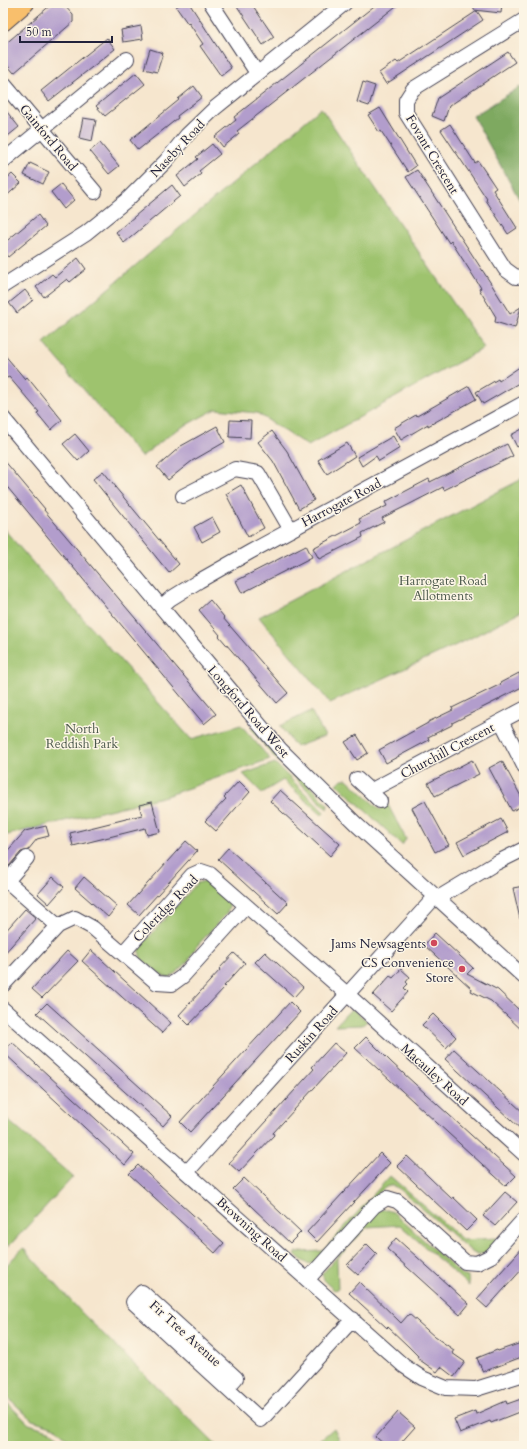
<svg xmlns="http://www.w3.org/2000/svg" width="527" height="1449" font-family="Cardo,serif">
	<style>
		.green { fill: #9ec36e; stroke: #607254 }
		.forest { fill: #7ea961; stroke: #50664e }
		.building { fill: #b29dcc }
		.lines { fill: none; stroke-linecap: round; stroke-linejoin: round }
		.minor-casing { stroke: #423f51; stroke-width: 16 }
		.major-casing { stroke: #423f51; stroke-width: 20 }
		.minor { stroke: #fff; stroke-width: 14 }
		.major { stroke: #f8bf6c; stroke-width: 18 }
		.poi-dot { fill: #d1495b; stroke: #fcf5e5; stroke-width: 1.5 }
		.labels { text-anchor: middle; stroke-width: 3; stroke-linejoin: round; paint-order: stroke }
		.street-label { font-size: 13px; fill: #22223b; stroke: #fcf5e5 }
		.park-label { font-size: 13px; fill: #4d5a4d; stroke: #fcf5e5 }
		.poi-label { font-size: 13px; fill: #22223b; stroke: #fcf5e5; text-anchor: end }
	</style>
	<rect width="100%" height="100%" fill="#fcf5e5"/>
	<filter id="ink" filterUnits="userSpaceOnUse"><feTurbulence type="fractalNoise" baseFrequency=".025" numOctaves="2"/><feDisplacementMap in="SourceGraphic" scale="8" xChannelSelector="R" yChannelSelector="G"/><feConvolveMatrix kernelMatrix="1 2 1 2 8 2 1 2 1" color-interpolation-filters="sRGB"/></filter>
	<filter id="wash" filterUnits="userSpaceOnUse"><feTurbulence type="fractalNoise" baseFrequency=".012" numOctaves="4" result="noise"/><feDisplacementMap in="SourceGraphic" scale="16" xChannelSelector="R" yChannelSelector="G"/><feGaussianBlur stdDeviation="0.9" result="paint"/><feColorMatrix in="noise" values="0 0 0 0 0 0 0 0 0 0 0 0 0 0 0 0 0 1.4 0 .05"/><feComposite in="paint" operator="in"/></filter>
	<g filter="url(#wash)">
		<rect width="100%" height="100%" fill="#f6e6ce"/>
		<!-- green -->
		<path class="green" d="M321,108L484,348L308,446L257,413L216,409L175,431L141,457L44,343Z
			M524,478V610L469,639L330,703L259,617Z
			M3,528L34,564L191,739L241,725L270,759L166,796L3,836Z
			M311,711L325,736L296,747L280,726Z
			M254,727L328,805L327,809L275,758L251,729Z
			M275,763L324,812L322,815L283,780L262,793L243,774Z
			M342,779H347L380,810L387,803L406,839L402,845L337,784Z
			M205,881C216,884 225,894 230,904L227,913L196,947L187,963L170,978L163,976L141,959L139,951L143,944L197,883Z
			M353,1009L367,1021L363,1025L335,1026L350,1010Z
			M3,1116L73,1177L9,1246L3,1241Z
			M390,1176L463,1240L496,1238L498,1240C492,1248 484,1257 473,1253L401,1190C394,1185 389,1184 382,1190L317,1262C307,1267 302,1260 295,1254L296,1252L323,1251Z
			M384,1209L393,1212L462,1275L468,1277L469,1286L400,1225L367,1227L337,1259L338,1289L334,1290L325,1282L322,1274L377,1211Z
			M23,1248L81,1312L217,1446H74L55,1427L32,1420L3,1393V1269Z
			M3,1399L29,1424L52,1431L68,1446H3Z
			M334,1428L342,1446H313Z"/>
		<!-- forest -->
		<path class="forest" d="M520,87L524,95V208L473,116Z"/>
		<g id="blocks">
			<!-- building -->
			<path class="building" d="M53,3H62L73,15V22L14,73L3,60V46Z
				M182,3H189L231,68L221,76L200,46L203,44L189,23L188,24L176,7Z
				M235,3H251L274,37L263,45Z
				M378,3H400L237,131L239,134L223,147L215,137L236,120L234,117Z
				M474,3H502L501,13L474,10Z
				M477,11L483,20L386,84L379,73L396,61L398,63Z
				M141,26L143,39L123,42L121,30Z
				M107,38L115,49L49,101L41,91Z
				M150,49L163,53L157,72L144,69Z
				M508,52L515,62L449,106L444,121L432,116L438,98Z
				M136,73L145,84L105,116L96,106Z
				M363,82L375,86L369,106L357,102Z
				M194,86L202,97L177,116L178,118L138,150L130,140L179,100L178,99Z
				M3,107L19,127L3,140Z
				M380,108L416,166L408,172L381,131L379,132L368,115Z
				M83,118L96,120L92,141L79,138Z
				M450,124L475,163L478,161L496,188L493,190L517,228L508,234L486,200L487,199L441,130Z
				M100,143L119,166L109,174L90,151Z
				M212,144L220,154L199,171L201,174L185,187L177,176L198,159L196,157Z
				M30,163L49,172L43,184L24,175Z
				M417,170L490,282L510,314L521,307L515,328L495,322L496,317L479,289L481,288L451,241L449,243L406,177Z
				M12,174L21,183L3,199V182Z
				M61,184L74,200L64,209L51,192Z
				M172,185L180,196L124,243L116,232Z
				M38,215L46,226L8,257L3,251V244Z
				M78,258L86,269L70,282L67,279L44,297L36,287L52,274L55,277Z
				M25,290L33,300L17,313L9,303Z
				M3,353L25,379L27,377L62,420L51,430L37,413L39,412L9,377L7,378L3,373Z
				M524,364V380L483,404L476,392L498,379L499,381Z
				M469,386L476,399L428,426V424L401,440L394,428L416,415L417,416Z
				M230,420L251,421L250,438L229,437Z
				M217,426L225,442L192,461L168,480L157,467L181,446Z
				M524,428V443L517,447L511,435Z
				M272,431L287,451L314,500L299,509L273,461L258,442Z
				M75,434L89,451L78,461L63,444Z
				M393,436L400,448L379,461L376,456L362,466L357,457Z
				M347,443L355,456L327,474L318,460Z
				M507,444L513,456L444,490L443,487L410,504L382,518L384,522L362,533L363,537L319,559L313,548L361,523L359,519L387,506L385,502L429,479L430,482Z
				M3,459L45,509L44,510L216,714L204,724L42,530H43L3,482Z
				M103,471L116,487H115L179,564L169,573L93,479Z
				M241,485L264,528L248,537L226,494Z
				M212,517L220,532L202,542L194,527Z
				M306,545L312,557L242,593L236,581Z
				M210,600L224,617L223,618L288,693L277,703L219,636L220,635L199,610Z
				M519,673L524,686L500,698V699L452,723V725L428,737L429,740L386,763L379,750L428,723V722L453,710L452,708L501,684L500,683Z
				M357,735L368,753L357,760L345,742Z
				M472,760L479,774L435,796L428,783Z
				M502,761L524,802V805L512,811L489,768Z
				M239,781L250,792L216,831L205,821L226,799L224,797Z
				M280,790L340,844L330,856L270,801Z
				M425,801L449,845L435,852L412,808Z
				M152,802L160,832L147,835L145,828L73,846L70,833L142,815L139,805Z
				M501,819L508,832L464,855L457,842Z
				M46,826L49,836L37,839L28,850L21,852L9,866L3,861V856L25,831Z
				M186,841L197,851L139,915L128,905Z
				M228,848L288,903L278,914L218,859Z
				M53,877L64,887L49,904L38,894Z
				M84,877L117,906L108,917L75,888Z
				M524,886V919H520L513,888Z
				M25,909L36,918L3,955V934Z
				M435,933L473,968L467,974L498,990L519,1010L524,1004V1032L491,1001L471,991L472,989L424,945Z
				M91,950L171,1023L162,1033L82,961Z
				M67,951L78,961L42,998L32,989Z
				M265,952L303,987L294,997L255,962Z
				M234,953L245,963L224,986L225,987L189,1025L179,1015L220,970L219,969Z
				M401,969L410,977L406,982L408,984L404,988L408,992L391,1011L373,995L390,976L393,978Z
				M290,1002L300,1012L190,1132L180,1122Z
				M47,1003L172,1116L163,1126L37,1013Z
				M433,1014L456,1037L446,1048L422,1025Z
				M366,1037L392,1063L516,1176L506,1186L355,1048Z
				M12,1042L134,1154L125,1165L3,1052Z
				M334,1043L346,1053L273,1133L274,1135L239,1172L229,1163L314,1069L312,1067Z
				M454,1049L524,1113V1132L445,1059Z
				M380,1153L390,1163L317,1242L307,1232Z
				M407,1156L452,1199L453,1197L477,1220L466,1231L397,1166Z
				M138,1165L224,1243L215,1253L129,1174Z
				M244,1178L301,1232L290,1243L233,1189Z
				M505,1192L517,1202L495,1226L483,1216Z
				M396,1238L469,1304L460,1315L387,1249Z
				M367,1244L377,1254L358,1275L347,1265Z
				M524,1246V1267L487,1308L477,1299Z
				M359,1282L401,1323L409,1314L435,1337L454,1350L452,1353L465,1362L454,1377L441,1367L437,1372L417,1358L418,1356L408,1346L388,1327L387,1328L349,1293Z
				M524,1342V1356L483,1372L477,1358L497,1350L498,1351Z
				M524,1398V1410L491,1423L490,1421L460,1433L454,1419L475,1411L476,1414L506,1401L507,1404Z
				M398,1412L415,1427L398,1446H386L376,1437Z"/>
		</g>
	</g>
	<g filter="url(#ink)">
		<use href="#blocks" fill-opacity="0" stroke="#423f51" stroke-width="1"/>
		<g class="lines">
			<defs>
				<path id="minor" d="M211,3L257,73
					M524,20L413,89L406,100V113L505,269L516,277L524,276
					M3,83L95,192
					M3,161L127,59
					M3,286L86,233L128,199L166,161L187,135L215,108L345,3
					M3,418L280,749L357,825L524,977
					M183,496L235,469L258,473L291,530
					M161,607L170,599L199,581L250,552L524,403
					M501,721L524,766
					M357,779L370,791L524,709
					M370,791L380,801
					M27,858L7,881L58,926
					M438,898L496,863L524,849
					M123,953L192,875L201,871L210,874L347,994L524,1154
					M3,985L58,926L75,918L93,928L157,983L172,984L183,976L246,906
					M3,1009L404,1366L422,1378L446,1388L476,1389L524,1374
					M187,1172L435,897
					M308,1279L374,1206L387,1198L397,1201L402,1205L465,1262L477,1263L491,1256L524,1219
					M227,1388L236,1378L142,1292L133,1302L261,1420L353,1319"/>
				<path id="major" d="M3,22L25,3"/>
			</defs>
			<!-- minor casing -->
			<use href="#minor" class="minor-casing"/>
			<!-- major casing -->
			<use href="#major" class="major-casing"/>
			<!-- minor -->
			<use href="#minor" class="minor"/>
			<!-- major -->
			<use href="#major" class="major"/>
		</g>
	</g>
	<!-- markers -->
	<g class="poi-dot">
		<circle cx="434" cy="943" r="4"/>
		<circle cx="462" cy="969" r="4"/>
	</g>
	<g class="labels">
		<!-- street labels -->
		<g class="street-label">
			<text transform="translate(49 137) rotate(50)" y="5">Gainford Road</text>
			<text transform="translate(177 148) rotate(-47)" y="5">Naseby Road</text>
			<text transform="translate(433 154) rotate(59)" y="5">Fovant Crescent</text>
			<text transform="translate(341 502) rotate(-28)" y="5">Harrogate Road</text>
			<text transform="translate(249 711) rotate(49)" y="5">Longford Road West</text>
			<text transform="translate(447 750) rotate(-28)" y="5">Churchill Crescent</text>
			<text transform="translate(165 908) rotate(-46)" y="5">Coleridge Road</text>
			<text transform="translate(311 1034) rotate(-48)" y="5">Ruskin Road</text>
			<text transform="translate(435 1074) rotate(42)" y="5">Macauley Road</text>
			<text transform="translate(252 1229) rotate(42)" y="5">Browning Road</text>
			<text transform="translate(186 1333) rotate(42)" y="5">Fir Tree Avenue</text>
		</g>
		<!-- park labels -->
		<g class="park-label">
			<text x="443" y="585">Harrogate Road<tspan x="443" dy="15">Allotments</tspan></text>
			<text x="82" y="733">North<tspan x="82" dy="15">Reddish Park</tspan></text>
		</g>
		<!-- poi labels -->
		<g class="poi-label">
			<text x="426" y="948">Jams Newsagents</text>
			<text x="454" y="967">CS Convenience<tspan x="454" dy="15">Store</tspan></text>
		</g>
	</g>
	<!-- margin -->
	<rect width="527" height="1449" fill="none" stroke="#fcf5e5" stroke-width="16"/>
	<!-- scale -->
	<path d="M20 36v6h92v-6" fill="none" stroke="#22223b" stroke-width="2"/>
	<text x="26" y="36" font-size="12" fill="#22223b" stroke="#fcf5e5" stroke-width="3" paint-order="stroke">50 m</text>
</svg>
